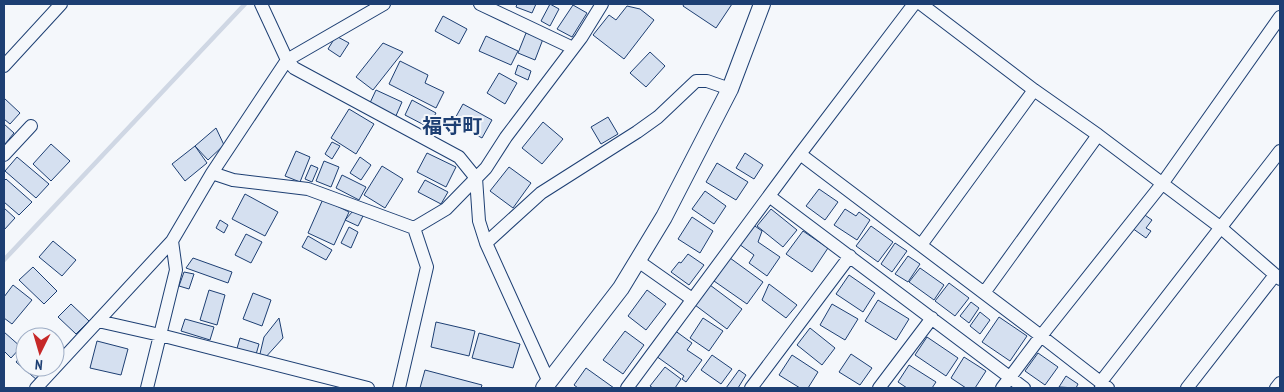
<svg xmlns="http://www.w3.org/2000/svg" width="1284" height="392" font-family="'PT Sans Narrow','Noto Sans JP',sans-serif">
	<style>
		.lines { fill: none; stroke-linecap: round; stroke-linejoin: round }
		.stream { stroke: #cfd7e4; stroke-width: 4.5 }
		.building { fill: #d5e0f0; stroke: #1d3f73 }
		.minor-casing { stroke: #1d3f73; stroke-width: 14 }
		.tertiary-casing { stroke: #1d3f73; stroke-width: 18 }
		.minor { stroke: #f4f7fb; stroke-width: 12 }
		.tertiary { stroke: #f4f7fb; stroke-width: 16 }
		.labels { text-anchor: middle; stroke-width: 4; stroke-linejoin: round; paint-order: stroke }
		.quarter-label { font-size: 20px; font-weight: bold; fill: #1d3f73; stroke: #f4f7fb }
	</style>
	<rect width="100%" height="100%" fill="#f4f7fb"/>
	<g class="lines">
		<!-- stream -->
		<path class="stream" d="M4,260L245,4"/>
	</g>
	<!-- building -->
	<path class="building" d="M517,4H536L532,13L516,7Z
		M550,4L559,9L550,26L541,21Z
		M684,4H732L716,28L683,6Z
		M573,5L587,13L572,37L557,29Z
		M627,6L640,9L654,20L624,59L593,35L609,15L616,20Z
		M443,16L467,29L459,44L435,31Z
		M526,33L543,39L535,60L518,53Z
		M336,36L349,43L340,57L328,49Z
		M486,36L518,51L511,65L479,51Z
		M383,43L403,52L373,90L356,77Z
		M650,52L665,66L646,87L630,73Z
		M400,61L428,75L425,83L444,92L436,108L389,84Z
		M518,65L531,71L528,80L515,74Z
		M499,73L517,83L505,104L487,93Z
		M376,90L402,102L395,118L369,105Z
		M4,98L20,113L10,124L4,119Z
		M412,100L436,113L428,127L405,115Z
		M463,104L492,120L482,138L453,122Z
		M349,109L374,124L356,154L331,138Z
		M608,117L618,134L601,144L591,127Z
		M543,122L563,139L542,164L522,148Z
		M4,124L14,133L5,144L4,143Z
		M216,128L224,145L208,160L195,146Z
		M332,142L340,146L332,159L325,154Z
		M51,144L70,161L51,181L33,164Z
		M195,146L207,163L185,181L172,164Z
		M296,151L310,157L300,182L285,176Z
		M427,153L456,167L446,187L417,172Z
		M745,153L763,165L754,179L736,168Z
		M17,157L49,184L36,198L5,171Z
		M360,157L371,165L361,180L350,173Z
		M324,161L339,167L331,187L316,181Z
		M717,163L748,182L736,200L706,182Z
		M311,165L318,168L312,182L305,179Z
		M382,166L403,179L385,208L364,195Z
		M509,167L531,183L513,208L490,191Z
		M342,175L366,187L359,200L336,188Z
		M6,179L32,202L19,215L4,202V181Z
		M425,180L448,192L441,204L418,192Z
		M819,189L838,202L825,220L806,206Z
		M705,191L726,206L714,224L692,209Z
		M245,194L278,212L265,236L232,219Z
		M323,199L349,212L334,245L308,233Z
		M4,208L15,218L4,230Z
		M771,209L797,230L783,247L757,226Z
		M845,209L856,216L859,212L870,220L857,240L834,225Z
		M353,211L363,216L358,226L345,220Z
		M1142,213L1152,220L1146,228L1151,231L1146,238L1132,228Z
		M692,217L713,231L700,253L678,239Z
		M220,220L228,225L224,233L216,228Z
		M752,224L762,231L758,242L780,257L767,276L749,263L754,255L739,244Z
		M871,226L893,242L878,262L856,246Z
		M349,227L358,232L351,248L341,243Z
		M803,231L828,248L812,272L786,254Z
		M246,234L262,242L251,263L235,255Z
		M308,236L332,250L326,260L302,247Z
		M53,241L76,260L62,276L39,257Z
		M895,243L907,251L892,272L881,264Z
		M688,254L704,265L689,285L671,272L679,262L681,263Z
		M908,256L920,264L908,282L895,274Z
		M193,258L232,272L228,283L186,268Z
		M730,258L763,282L747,304L714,281Z
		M33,267L57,291L44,304L19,280Z
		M920,268L944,285L934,300L909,282Z
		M184,272L194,274L189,289L179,286Z
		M849,275L875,293L863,312L836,294Z
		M949,283L969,298L955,316L935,301Z
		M769,284L797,305L786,318L762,300Z
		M13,285L32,300L12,324L4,318V297Z
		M710,285L742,309L727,329L695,305Z
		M209,290L225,295L217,325L200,320Z
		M647,290L666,304L646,330L628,316Z
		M253,293L271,300L262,326L243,319Z
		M878,300L909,319L896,340L865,321Z
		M971,302L979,308L969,323L960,316Z
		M71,304L89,321L76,334L58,317Z
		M832,304L858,319L845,340L820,325Z
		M980,312L990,320L980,334L970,326Z
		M999,317L1027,336L1010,361L982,342Z
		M279,318L283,338L264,359L259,358L264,337Z
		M703,318L723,331L709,351L690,338Z
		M185,319L214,327L210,340L181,331Z
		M436,322L475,331L469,356L431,347Z
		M810,328L835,348L822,365L797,345Z
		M674,330L692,343L687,350L702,360L686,382L682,379L684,376L656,356Z
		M625,331L644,345L623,374L603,360Z
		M4,332L21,347L11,358L4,351Z
		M479,333L520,344L513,368L472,358Z
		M927,337L958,358L946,376L915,355Z
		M240,338L259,344L255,358L236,352Z
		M97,341L128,349L121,375L90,368Z
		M25,351V367H47L37,380L16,362Z
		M1038,353L1058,367L1045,385L1025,371Z
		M851,354L872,368L860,385L839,372Z
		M712,355L732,369L721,384L701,370Z
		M792,355L818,372L808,388H800L779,375Z
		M964,357L986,371L975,388H966L951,378Z
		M909,365L936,382L932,388H907L898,382Z
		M665,367L681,379L675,388H653L650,386Z
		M586,368L614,388H578L574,385Z
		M425,370L482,385L481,388H420Z
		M739,370L746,375L738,388H726Z
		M1066,376L1078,384L1076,388L1059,387Z"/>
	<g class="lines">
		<defs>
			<path id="minor" d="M261,4L287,60L294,68L459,157L476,178L479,221L486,243L549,382
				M480,4L573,48
				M921,4L1034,90L1098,135L1220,227L1280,279
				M4,66L61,4
				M800,154L1041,336L1108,388
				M4,155L31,126
				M212,173L233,180L308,189L414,228L446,209L486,168L506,137L581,38L602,4
				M769,196L1024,388
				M486,243L541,193L637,132L658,117L696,81H707L730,89
				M921,245L1034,90
				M638,261L692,299
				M984,293L1098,135
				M98,321L160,335L368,388
				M1100,383L1280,151
				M36,388L172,241L212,173L287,60L384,4
				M147,388L176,270L172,241
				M399,388L427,267L414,228
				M627,388L800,154L914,4
				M751,388L850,256
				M879,388L932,318
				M1002,388L1041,336L1162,184L1280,17
				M1187,388L1275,275
				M1276,388L1280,383"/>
			<path id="tertiary" d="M544,388L621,288L664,217L730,89L762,4"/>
		</defs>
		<!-- minor casing -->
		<use href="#minor" class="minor-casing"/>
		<!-- tertiary casing -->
		<use href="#tertiary" class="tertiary-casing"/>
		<!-- minor -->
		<use href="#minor" class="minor"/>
		<!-- tertiary -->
		<use href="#tertiary" class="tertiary"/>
	</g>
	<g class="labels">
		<!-- quarter labels -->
		<g class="quarter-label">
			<text x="452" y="133">福守町</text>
		</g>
	</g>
	<!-- border -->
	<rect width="1284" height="392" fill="none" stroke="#1d3f73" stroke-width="10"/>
	<!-- north arrow -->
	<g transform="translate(40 352) rotate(185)"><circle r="24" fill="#f4f7fb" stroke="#9eadc5"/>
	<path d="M0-4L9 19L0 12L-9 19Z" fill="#c62828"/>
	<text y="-8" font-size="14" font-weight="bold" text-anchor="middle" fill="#1d3f73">N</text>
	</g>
</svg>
